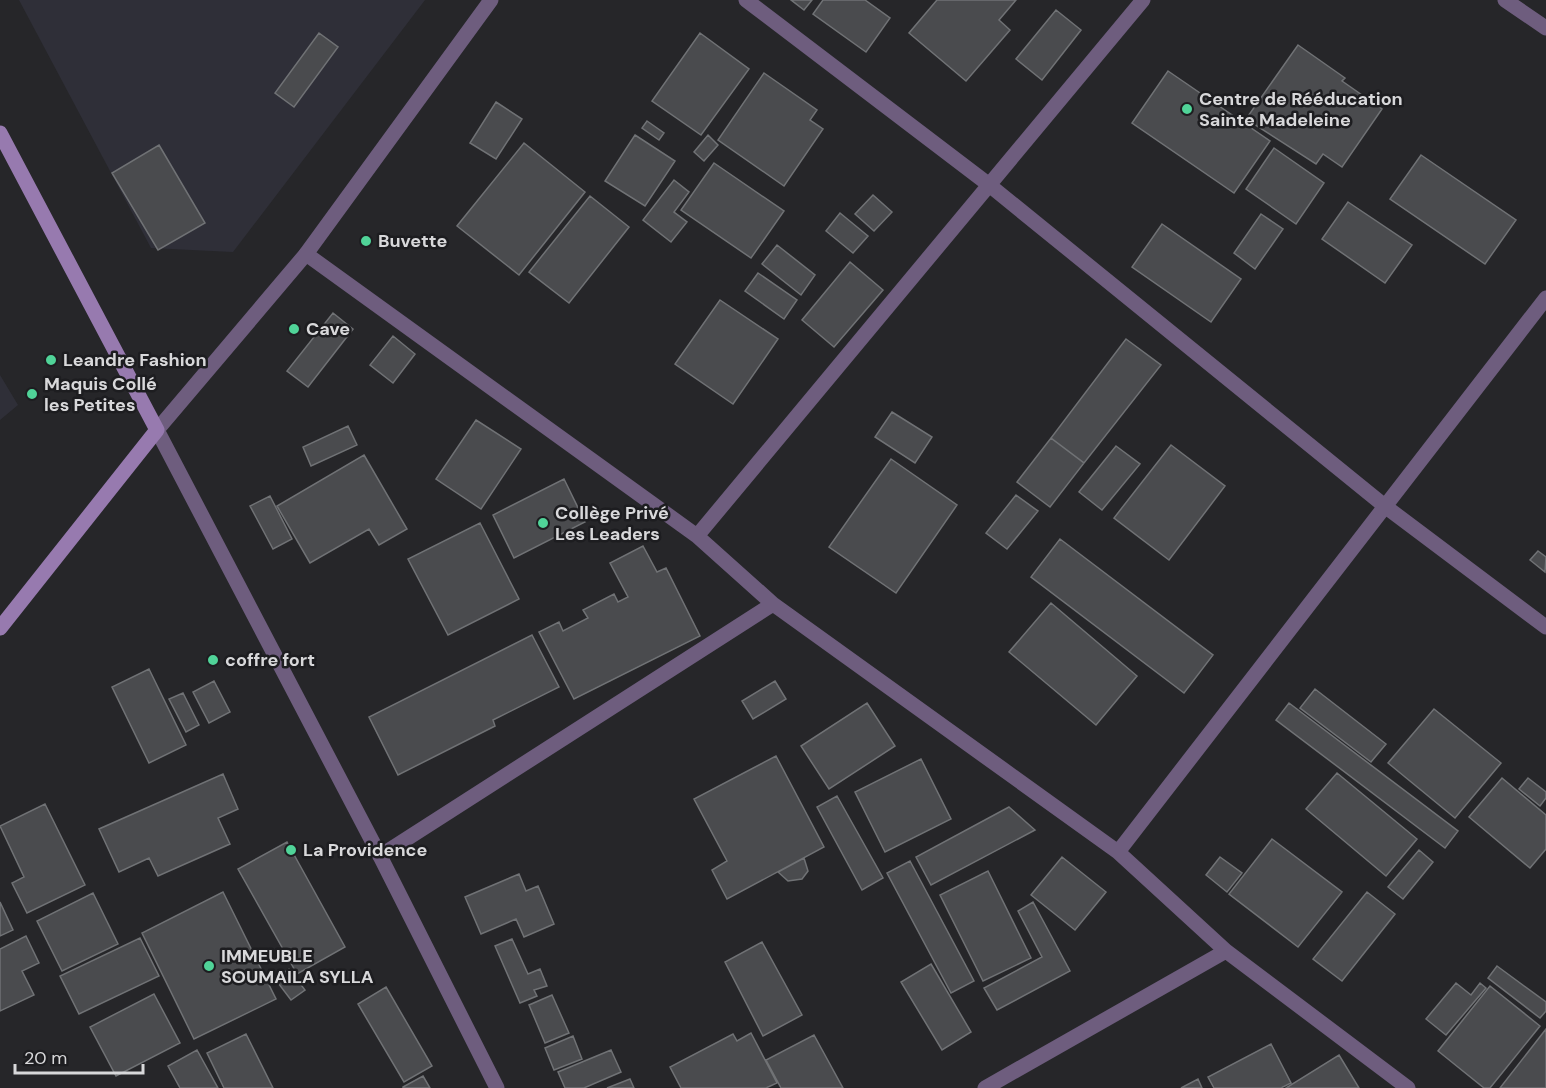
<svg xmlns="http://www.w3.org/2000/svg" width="1546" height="1088" font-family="'DM Sans',sans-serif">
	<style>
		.built { fill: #2f2f38 }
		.building { fill: #4a4b4e; stroke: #707275; stroke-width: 1.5 }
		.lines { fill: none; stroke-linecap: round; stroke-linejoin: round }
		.minor { stroke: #6e5d7e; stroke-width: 15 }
		.tertiary { stroke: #6e5d7e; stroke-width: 15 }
		.secondary { stroke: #977aaf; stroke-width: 15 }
		.poi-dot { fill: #50d398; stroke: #1d1d20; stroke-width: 2 }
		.labels { text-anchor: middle; stroke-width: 5; stroke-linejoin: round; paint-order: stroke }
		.poi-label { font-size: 18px; font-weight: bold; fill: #d8d8da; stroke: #1d1d20; text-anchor: start }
	</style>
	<rect width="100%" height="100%" fill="#262629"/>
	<!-- built -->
	<path class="built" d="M19,0H425L233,252L151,248Z
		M0,375L18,405L0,420Z"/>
	<!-- building -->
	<path class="building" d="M791,0H812L804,10Z
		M823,0H865L890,18L866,52L813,14Z
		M937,0H1016L999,20L1010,30L966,81L909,33Z
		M1056,10L1081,30L1042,80L1016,59Z
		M319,33L338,47L294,107L275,93Z
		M700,33L749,69L701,135L652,101Z
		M1298,45L1345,78L1342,81L1382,109L1342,167L1323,154L1316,164L1246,119Z
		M1168,71L1270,141L1234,193L1132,123Z
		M764,73L817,110L810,120L823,129L784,186L718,140Z
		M496,102L522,119L496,159L470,143Z
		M647,121L664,133L659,140L642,128Z
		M635,135L675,161L645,206L605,181Z
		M708,135L718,145L704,161L694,152Z
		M524,143L585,192L519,275L457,226Z
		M159,145L205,223L158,250L112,173Z
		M1274,148L1324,183L1296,224L1246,189Z
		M1421,155L1516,220L1485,264L1390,199Z
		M714,163L784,211L751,258L681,210Z
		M674,180L689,192L674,212L687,222L671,242L643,220Z
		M873,195L892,212L874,231L855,214Z
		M590,196L629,227L569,303L529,272Z
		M1348,202L1412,245L1385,283L1322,239Z
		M840,213L868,236L853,253L826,231Z
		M1261,214L1283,229L1255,269L1234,253Z
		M1162,224L1241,279L1211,322L1132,267Z
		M777,245L815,275L801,295L762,264Z
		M850,262L883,290L834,347L802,320Z
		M758,273L797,300L784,319L745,291Z
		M720,300L778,339L733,404L675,364Z
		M333,313L353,329L308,387L287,371Z
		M393,336L415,354L393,383L370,365Z
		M1126,339L1161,365L1084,463L1051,438Z
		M892,412L932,437L915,463L875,437Z
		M476,420L521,449L481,509L436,479Z
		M348,426L357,445L311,466L303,447Z
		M1051,438L1084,463L1050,507L1017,482Z
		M1171,445L1225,486L1169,560L1114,518Z
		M1116,446L1140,464L1102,510L1079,492Z
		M364,455L407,529L379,545L369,529L310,563L277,506Z
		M891,459L957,505L896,593L829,547Z
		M564,479L585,522L514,558L493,515Z
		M1016,495L1038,511L1007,549L986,533Z
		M270,496L292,539L273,549L250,506Z
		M480,523L519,599L448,635L408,559Z
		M1060,539L1213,655L1184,693L1031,577Z
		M643,546L657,572L666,568L700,636L574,699L539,632L559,622L563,631L588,618L583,610L614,594L618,602L628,597L610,563Z
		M1538,551L1546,557L1545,572L1530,560Z
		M1051,603L1137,676L1096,725L1009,652Z
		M532,635L559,687L493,720L495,726L398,775L369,717Z
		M149,669L186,745L149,763L112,687Z
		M214,681L230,712L209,723L193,692Z
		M775,681L786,699L753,719L742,701Z
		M1315,689L1386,744L1371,762L1300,708Z
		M183,693L199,725L186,732L169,699Z
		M867,703L895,746L829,789L801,746Z
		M1289,703L1458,831L1445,848L1276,720Z
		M1434,709L1501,763L1455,818L1388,763Z
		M776,756L824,847L727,899L712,870L727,861L694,799Z
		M921,759L951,819L885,852L855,792Z
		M1337,773L1417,839L1386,876L1306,809Z
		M223,774L238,809L218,818L230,844L158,876L149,858L119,872L99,829Z
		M1502,778L1546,815V849L1530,868L1469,817Z
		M1528,778L1546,792V798L1540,806L1519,789Z
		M837,796L883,878L862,890L817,807Z
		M45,804L85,885L27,913L12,883L24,877L0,826Z
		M1009,807L1035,830L931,885L916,857Z
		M1272,839L1342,892L1298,947L1229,894Z
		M287,842L345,947L297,974L238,869Z
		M1419,850L1433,862L1403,899L1388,887Z
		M1062,857L1106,892L1075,930L1031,895Z
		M1220,857L1242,873L1227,892L1206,875Z
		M804,858L808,871L802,879L788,881L778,872Z
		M910,861L974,981L951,993L887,873Z
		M988,871L1031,958L983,981L940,895Z
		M519,874L526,891L538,886L554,924L524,937L516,919L481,934L465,897Z
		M223,892L276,999L194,1039L142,933Z
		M1367,892L1395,914L1342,981L1313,959Z
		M93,893L118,944L62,971L37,921Z
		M0,902L13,930L0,936Z
		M1033,902L1070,971L997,1010L984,988L1042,957L1018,911Z
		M26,936L39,963L22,971L34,995L0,1011V949Z
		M140,938L159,976L79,1014L60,976Z
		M512,939L528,974L540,969L547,986L534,990L537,996L520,1003L495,946Z
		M762,942L802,1015L763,1036L725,962Z
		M931,964L971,1032L942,1050L901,982Z
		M1497,966L1546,1002V1011L1540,1018L1488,978Z
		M289,969L305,990L291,1000L275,979Z
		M1456,983L1471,995L1480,983L1486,988L1446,1035L1426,1019Z
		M1490,986L1540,1026L1490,1088H1484L1438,1051Z
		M386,987L432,1066L404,1082L358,1004Z
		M154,994L180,1043L116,1076L90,1027Z
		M552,995L569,1033L545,1043L529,1005Z
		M1546,1029V1088H1500Z
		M751,1033L777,1083L766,1088H681L670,1067L733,1034L737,1041Z
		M246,1034L273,1088H224L207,1053Z
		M814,1035L843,1088H781L766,1060Z
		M573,1036L582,1059L554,1070L545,1048Z
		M1271,1044L1291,1083L1281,1088H1214L1208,1077Z
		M197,1050L218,1088H180L168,1066Z
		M611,1050L621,1072L584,1088H565L558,1072Z
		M1339,1055L1359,1088H1286Z
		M423,1076L430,1088H403V1087Z
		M630,1079L634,1088H607Z
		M1198,1079L1202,1088H1181Z"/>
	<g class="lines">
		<!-- minor -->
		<path class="minor" d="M746,0L988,184L1386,507L1546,627
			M1505,0L1546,28
			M306,254L697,536L773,604L1118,852L1226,951L1408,1088
			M697,536L1143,0
			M1118,852L1546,298
			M380,856L773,604
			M985,1088L1226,951"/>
		<!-- tertiary -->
		<path class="tertiary" d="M491,0L306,254L157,430L380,856L497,1088"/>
		<!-- secondary -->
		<path class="secondary" d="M0,133L157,430L0,628"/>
	</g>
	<!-- markers -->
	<g class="poi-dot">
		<circle cx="1187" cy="109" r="6"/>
		<circle cx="366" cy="241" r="6"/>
		<circle cx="294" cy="329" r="6"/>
		<circle cx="51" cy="360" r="6"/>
		<circle cx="32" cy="394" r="6"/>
		<circle cx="543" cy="523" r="6"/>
		<circle cx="213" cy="660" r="6"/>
		<circle cx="291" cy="850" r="6"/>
		<circle cx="209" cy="966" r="6"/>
	</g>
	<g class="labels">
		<!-- poi labels -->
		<g class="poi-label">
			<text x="1199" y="105">Centre de Rééducation<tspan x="1199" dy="21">Sainte Madeleine</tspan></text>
			<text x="378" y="247">Buvette</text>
			<text x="306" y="335">Cave</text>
			<text x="63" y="366">Leandre Fashion</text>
			<text x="44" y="390">Maquis Collé<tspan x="44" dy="21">les Petites</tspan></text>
			<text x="555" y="519">Collège Privé<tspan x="555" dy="21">Les Leaders</tspan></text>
			<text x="225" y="666">coffre fort</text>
			<text x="303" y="856">La Providence</text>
			<text x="221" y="962">IMMEUBLE<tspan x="221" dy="21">SOUMAILA SYLLA</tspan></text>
		</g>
	</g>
	<!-- scale -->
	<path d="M15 1064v9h128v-9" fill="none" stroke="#d8d8da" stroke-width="3"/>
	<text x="24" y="1064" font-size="18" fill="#d8d8da" stroke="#1d1d20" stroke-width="4.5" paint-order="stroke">20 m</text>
</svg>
